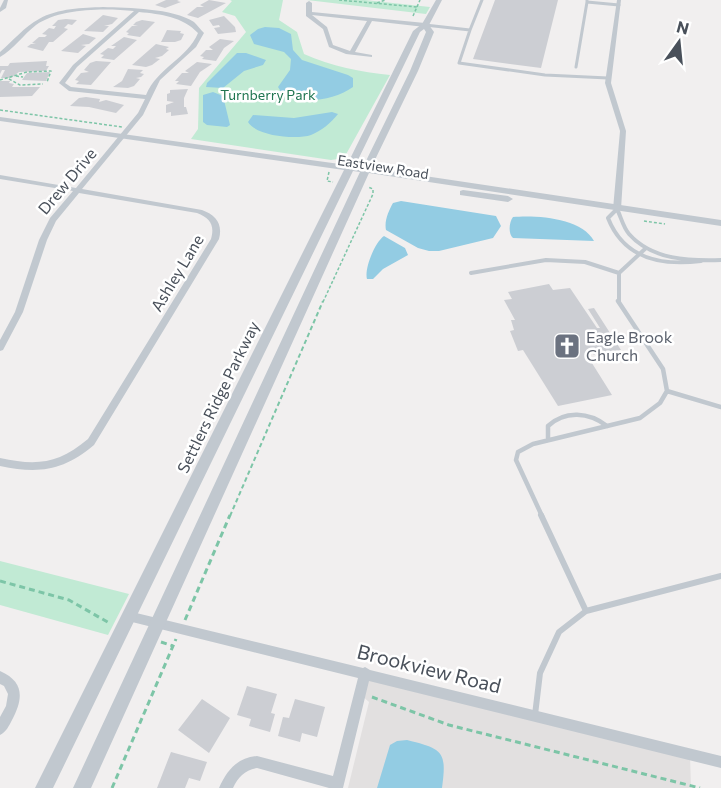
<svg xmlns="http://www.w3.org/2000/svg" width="721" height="788" font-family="Commissioner,sans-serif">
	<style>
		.education { fill: #e2e0e0 }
		.green { fill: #c1ead4 }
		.water { fill: #93cce3 }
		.building { fill: #ccced3 }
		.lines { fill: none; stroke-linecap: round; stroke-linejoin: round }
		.path-far2 { stroke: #7dc5a7; stroke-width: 1.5; stroke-dasharray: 3 2; stroke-linecap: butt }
		.path-far1 { stroke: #7dc5a7; stroke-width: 2; stroke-dasharray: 4.5 3; stroke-linecap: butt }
		.path { stroke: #7dc5a7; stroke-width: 3; stroke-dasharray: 6 4; stroke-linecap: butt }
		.service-far3 { stroke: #c1c8cf; stroke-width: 3 }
		.service-far2 { stroke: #c1c8cf; stroke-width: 4 }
		.service-far1 { stroke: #c1c8cf; stroke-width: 4.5 }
		.service { stroke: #c1c8cf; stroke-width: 6 }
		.minor { fill: #c1c8cf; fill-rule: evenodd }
		.tertiary { fill: #c1c8cf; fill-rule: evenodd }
		.labels { text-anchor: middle; stroke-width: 5; stroke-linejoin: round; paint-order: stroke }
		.far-park-label { font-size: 14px; fill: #207551; stroke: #fff }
		.far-street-label { font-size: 14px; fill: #49505a; stroke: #fff }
		.street-label { font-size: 16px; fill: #49505a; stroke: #fff }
		.worship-label { font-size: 16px; fill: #5b616d; stroke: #fff; text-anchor: start }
		.near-street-label { font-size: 20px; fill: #49505a; stroke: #fff }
	</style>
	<rect width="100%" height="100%" fill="#f1efef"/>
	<!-- education -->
	<path class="education" d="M365,673L690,754L691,788H348L369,702L360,694Z"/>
	<!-- green -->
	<path class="green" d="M230,0H283L279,20L297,32L304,54C331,66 361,72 390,75L344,158L331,160L191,139L198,129L199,88L246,32L235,16L222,12L232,1Z
		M307,0H365L430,7L426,14Z
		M0,561L129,594L108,635L0,605Z"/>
	<!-- water -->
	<path class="water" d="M265,27L279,28L291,34L293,50L302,60L348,75L353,78V87C333,101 304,104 283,95L278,87L290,70L291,59L284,52L254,44L250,35L258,29Z
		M237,53H246L266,60L263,65L244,71L223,88L206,87L207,83Z
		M213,92L223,96L230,125L227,127L207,125L203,122V95Z
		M332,112L338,114C331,123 321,131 311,135C296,140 256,136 248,122L253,115L294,118Z
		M401,201L496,216L501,226L493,238L439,251H429L418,248L386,230C384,221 389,210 393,203Z
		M513,217C537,215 582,218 594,241L513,238C508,234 509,222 513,217Z
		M384,236L405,248L408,255L383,269L373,279H367C364,269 375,242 384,236Z
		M407,740C443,749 447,751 442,788H377L390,745L397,741Z"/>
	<!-- building -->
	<path class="building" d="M166,0H179L177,1L181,2L165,8L155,5Z
		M209,0L226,3L198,18L187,15L197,7H204L200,5Z
		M495,0H558L541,68L473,59Z
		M103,15L118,18L112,24L104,26H109L103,32L84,31Z
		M224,16L235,27L236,32L218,34L214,28L220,27L219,25L213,26L209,20Z
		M66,19L77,20L72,25L68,24L64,28L68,29L53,42H49L43,51L27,47L31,44H36L32,43L39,37H45L47,35L42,34L49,28L54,29L56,26H52L58,20Z
		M142,20L155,22L140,37L127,35L129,33L126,32L132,26H138L133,25L136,22Z
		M167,30L181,31L180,33L184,34L181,40L175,42H161Z
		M83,34L96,38L89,44L81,45L86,46L78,53L61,51Z
		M124,37L137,40L114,60L101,58L104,55L100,54L108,48L113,49L116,46H111Z
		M220,39L234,41L224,48L216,61L202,59L204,57L200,56L206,50H213L209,47Z
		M156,44L169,47L166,49L169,50L162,56L155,58L160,59L152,65L146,67L132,65Z
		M47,61L46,66H49L46,71L19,72L11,78H1L5,70H2L0,74V66H8L10,63Z
		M96,61L111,62L91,85L76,84L79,81L75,80L81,73L89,72L84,70L90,63Z
		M197,62L212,64L200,72L191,86L176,84L179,81H175L182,73H189L185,71Z
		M128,69L143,70L140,73L144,74L141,77L136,78L140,79L134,86L128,88L113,87L122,81Z
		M50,72L46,81L22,80L27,73Z
		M0,81H10L9,83L14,84L12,87H40L32,96L0,97Z
		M188,89L184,98V107H186L188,114L171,116V112L166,113V105L174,102L167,101V94L170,93V90Z
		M86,97L100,99L99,102L106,100L124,105L116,113L89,107L70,106L79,98Z
		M549,284L553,290L570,288L597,328H600L588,309L594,308L621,350L594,355L591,351L585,352L612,395L558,406L523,350L518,351L510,331L514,330L511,320H515L504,300L512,299L508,292Z
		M247,686L277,694L271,713L275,714L270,732L249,726L251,719L237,715Z
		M202,699L230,718L209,753L178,730Z
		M295,699L325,707L317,737L302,733L300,742L278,736L283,717L289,718Z
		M171,752L207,762L200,781L189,778L185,788H157Z"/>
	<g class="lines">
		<!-- path-far2 -->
		<path class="path-far2" d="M339,0L417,7
			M377,3L385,0
			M413,16L420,0
			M16,76L23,77
			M9,79L20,85L43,84
			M0,80L27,72L51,71L47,82
			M0,110L122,127
			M329,172L327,181L333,182
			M644,221L665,224
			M323,302L373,194V189L368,187"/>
		<!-- path-far1 -->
		<path class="path-far1" d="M230,516L323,301"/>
		<!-- path -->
		<path class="path" d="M0,581L69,600L111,624
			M185,620L230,515
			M161,642L173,646
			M372,697L449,725L700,788
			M112,788L176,639"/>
		<!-- service-far3 -->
		<path class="service-far3" d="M587,0V2L619,5
			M425,25L470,30L459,63L545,75L608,78
			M470,30L482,0
			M576,67L587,2"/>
		<!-- service-far2 -->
		<path class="service-far2" d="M701,261C661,266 624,259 608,218L617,209C621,217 623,227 629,234C652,260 689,261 721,260
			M471,273L546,260L585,262L619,273
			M619,302V273L646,248"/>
		<!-- service-far1 -->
		<path class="service-far1" d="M667,391L721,407
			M548,440V426C565,410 589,412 607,426
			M542,516L516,460L518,452L533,444L640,418L660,403L667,391L663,369L618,301"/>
		<!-- service -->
		<path class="service" d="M541,515L586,611
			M535,715L540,673L559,632L586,611L721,576"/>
		<!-- minor -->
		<path class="minor" d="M4,0H8L6,8L0,12V8Z
			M617,0H621L611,83L626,131L621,209L617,211L613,209L620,131L605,83Z
			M309,1L312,3V12L425,23L428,25L425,27L372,21L355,52L372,55V57L346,54L329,47L323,29L306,16V3ZM312,15L367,21L350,51L333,45L327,27Z
			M103,7C128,8 173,8 194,22C197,25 201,30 204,33L196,47L160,80L143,115L82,189L202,210C216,215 223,224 219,239L94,445C63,471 39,474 0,466V458C37,466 58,464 88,439L211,239C215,225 210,218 197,213L79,193L56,221L47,240L23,312L3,350L0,351V340L15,312L39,240L50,218L73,191L0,179V175L76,188L138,113L145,99L69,91L59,83L73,65L134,11C105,8 60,8 36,25C23,35 14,49 0,57V52C13,41 24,27 39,19C58,8 83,8 103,7ZM139,12C161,14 183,17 198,33C187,59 158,67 146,95L71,87L65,83L77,67Z
			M128,611L363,668L365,667L370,670L721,756V768L369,681L343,788H329L257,768C245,770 238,777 233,788H219C227,770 237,758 257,756L333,776L358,678L128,621L124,620L122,616L124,612Z
			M0,671C25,682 23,699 12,720C9,726 6,732 0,735V717L6,706L8,694L4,686L0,684Z"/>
		<!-- tertiary -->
		<path class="tertiary" d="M436,0H442L429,25L434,32L418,71L371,168L721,220V226L369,173L91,788H73L360,172L353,171L53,788H35L344,170L0,121V117L347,165L413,31L422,24ZM424,29L426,32L410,71L363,167L355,166L420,32Z
			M463,190L508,196L513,199L508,202L460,195V191Z"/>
	</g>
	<!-- icons -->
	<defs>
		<symbol id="church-square" viewBox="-11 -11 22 22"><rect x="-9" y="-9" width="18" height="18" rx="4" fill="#6b7280" stroke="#fff"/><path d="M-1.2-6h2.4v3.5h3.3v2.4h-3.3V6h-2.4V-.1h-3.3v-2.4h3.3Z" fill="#fff"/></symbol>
	</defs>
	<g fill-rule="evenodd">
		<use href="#church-square" x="552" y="331" width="30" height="30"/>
	</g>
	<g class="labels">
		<!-- far-park labels -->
		<g class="far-park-label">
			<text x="268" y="100">Turnberry Park</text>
		</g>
		<!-- far-street labels -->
		<g class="far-street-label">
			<text transform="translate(383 167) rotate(9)" y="5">Eastview Road</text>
		</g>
		<!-- street labels -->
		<g class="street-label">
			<text transform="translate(67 181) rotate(-50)" y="6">Drew Drive</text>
			<text transform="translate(177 273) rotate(-59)" y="6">Ashley Lane</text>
			<text transform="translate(218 397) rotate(-64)" y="6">Settlers Ridge Parkway</text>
		</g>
		<!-- worship labels -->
		<g class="worship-label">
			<text x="586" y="343">Eagle Brook<tspan x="586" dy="18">Church</tspan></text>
		</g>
		<!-- near-street labels -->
		<g class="near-street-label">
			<text transform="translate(429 669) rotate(14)" y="7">Brookview Road</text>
		</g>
	</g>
	<!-- north arrow -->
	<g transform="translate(679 42) rotate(15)" stroke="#ffffff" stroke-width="4.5" paint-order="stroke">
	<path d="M0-4.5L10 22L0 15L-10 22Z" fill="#49505a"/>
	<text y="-9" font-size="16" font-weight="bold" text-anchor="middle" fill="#49505a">N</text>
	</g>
</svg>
